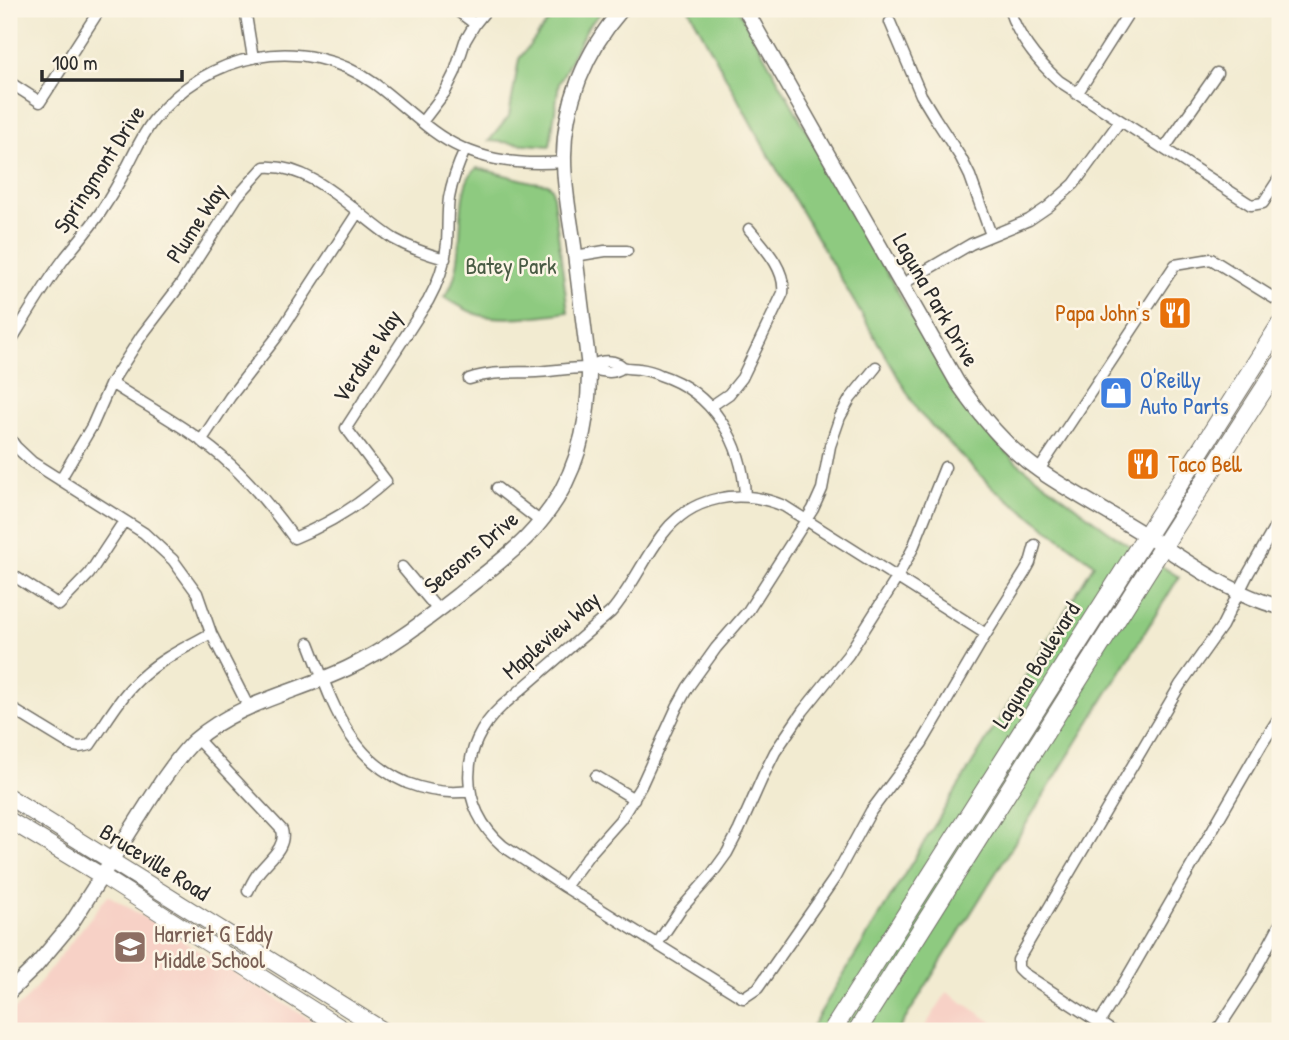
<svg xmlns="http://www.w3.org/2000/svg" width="1289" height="1040" font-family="'Patrick Hand',sans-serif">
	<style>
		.built { fill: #f7d1c6 }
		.green { fill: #8eca80; stroke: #5c7a56; stroke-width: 2 }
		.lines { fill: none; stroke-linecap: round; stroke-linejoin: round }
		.minor-casing { stroke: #716e65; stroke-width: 13 }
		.tertiary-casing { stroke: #716e65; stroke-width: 17 }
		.secondary-casing { stroke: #716e65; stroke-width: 18 }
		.primary-casing { stroke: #716e65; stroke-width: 20 }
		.minor { stroke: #fff; stroke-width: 10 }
		.tertiary { stroke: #fff; stroke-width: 14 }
		.secondary { stroke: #fff; stroke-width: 16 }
		.primary { stroke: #fff; stroke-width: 18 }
		.labels { text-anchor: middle; stroke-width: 5; stroke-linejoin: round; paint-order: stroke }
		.street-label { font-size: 23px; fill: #2b2b2b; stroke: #fcf5e5 }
		.park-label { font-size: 23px; fill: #495b44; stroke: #fcf5e5 }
		.food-label { font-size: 23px; fill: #c56008; stroke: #fcf5e5; text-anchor: end }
		.shop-label { font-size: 23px; fill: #366cbe; stroke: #fcf5e5; text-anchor: start }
		.education-label { font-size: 23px; fill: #785e54; stroke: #fcf5e5; text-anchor: start }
	</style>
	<rect width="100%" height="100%" fill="#fcf5e5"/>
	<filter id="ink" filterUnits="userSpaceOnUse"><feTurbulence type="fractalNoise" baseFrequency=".0143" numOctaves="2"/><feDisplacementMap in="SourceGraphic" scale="14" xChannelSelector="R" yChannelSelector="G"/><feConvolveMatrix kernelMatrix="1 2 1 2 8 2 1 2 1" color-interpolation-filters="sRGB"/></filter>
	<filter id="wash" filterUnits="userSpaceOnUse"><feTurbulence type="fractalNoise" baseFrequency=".00686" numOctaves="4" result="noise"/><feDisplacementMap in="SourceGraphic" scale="28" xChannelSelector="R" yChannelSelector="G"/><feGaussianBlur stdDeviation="1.57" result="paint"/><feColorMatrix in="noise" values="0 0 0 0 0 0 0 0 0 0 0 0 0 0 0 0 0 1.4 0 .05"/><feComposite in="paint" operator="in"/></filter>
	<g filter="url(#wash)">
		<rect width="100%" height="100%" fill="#f2ebd1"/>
		<!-- built -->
		<path class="built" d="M108,895L329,1031H9V1014L26,1000Z
			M947,992L1006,1031H922Z"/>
		<!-- green -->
		<path class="green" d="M558,9H605L588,26L559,83L550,146L489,141L509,116L519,59Z
			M689,9H738L963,407L1015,461L1119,539L1179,577L898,1031H809L1094,564L992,487L919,413L765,149Z
			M477,168L532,182L548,184L552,188L568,312C542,316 504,321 479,315C466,311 455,303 444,297C472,265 449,187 477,168Z"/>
	</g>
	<g filter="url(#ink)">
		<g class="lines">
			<defs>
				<path id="minor" d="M245,9L253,58
					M455,9L475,24
					M1009,9C1018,37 1037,61 1059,81L1251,205L1263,203L1280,177
					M890,22L921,95L935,118L961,158L970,176L991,235
					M9,82L40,102L100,9
					M1077,94L1131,9
					M422,122L445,92L455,72L465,41L475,24L487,9
					M1164,149L1217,73
					M575,256L605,251H627
					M901,285L971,244L1029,220L1048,207L1074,184L1120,121
					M9,344C27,315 44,286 64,259C76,244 89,229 100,213C110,198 119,183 127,167C135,152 142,135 153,121C206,52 303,32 375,84C395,99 413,116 433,131C472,160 517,166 564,162
					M589,368C597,361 609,359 619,364C621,365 622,367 623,367C628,369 635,368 639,369C646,370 654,372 660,375C713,392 743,443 745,496
					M469,379C492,371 512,373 536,372C552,371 569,368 586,368C599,369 610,377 623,367
					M111,383C151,409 197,433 231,465C255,487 275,512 294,538C329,524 358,506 386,481L346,428L428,301C438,283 445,264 447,243C448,228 447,213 449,198C452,181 458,165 465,150
					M710,407L729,394L742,378L783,293C786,269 764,247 749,229
					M9,437L16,447L32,462L144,533L173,560L197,593L211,633L248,706
					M201,441L230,397L276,338L358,212
					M1039,470L1175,265L1211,259L1280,302
					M60,480L92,426L111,383L142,335L181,284L237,197L264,167C313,163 355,214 394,239C410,248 427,254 445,259
					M497,488L541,522
					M402,567L438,610
					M9,577L14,576L59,605L89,574L124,521
					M986,634L784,506C740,488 692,495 662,535C643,560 631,589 611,612L502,706C458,746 458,807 503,846L565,887L743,998L758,988L834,879L871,811L922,743L986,634L1025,572L1030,563L1035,545
					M309,643C331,698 346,757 407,783C428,791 449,794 470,791
					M9,707L73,746L80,747L90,745C107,721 122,693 145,674C164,657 189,646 211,633
					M197,739L282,830C287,847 269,859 259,872C254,878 251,885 248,891
					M596,776L634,799
					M565,887L588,856L620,820L641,786L677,707L688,687L716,648L748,611L813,509L822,489L830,446L840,417L850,399L876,367
					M657,944L680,910L711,875L727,853L739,830L764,774L775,752L803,711L848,655L897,578L912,550L945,467
					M1099,1023L1125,981L1262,744L1280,716
					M1112,1031L1023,973L1018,968V960L1180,685L1222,626L1248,574L1280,518
					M1217,1031L1249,982L1280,924"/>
				<path id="tertiary" d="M745,9L957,382C980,415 1006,448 1040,471C1074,494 1110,513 1145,535C1188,562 1230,594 1280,607
					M9,992L35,967L71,924L162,781C172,767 182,752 195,740C239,702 296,693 348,668C388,649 422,623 458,595C481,576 506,559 527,537C572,491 590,432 589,368C584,327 579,286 574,246C570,218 564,189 564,160C563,105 586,50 622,9"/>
				<path id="secondary" d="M9,797L384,1031
					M9,820L102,876L346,1031"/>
				<path id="primary" d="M832,1031L1280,325
					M857,1031L1163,546L1280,364"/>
			</defs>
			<!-- minor casing -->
			<use href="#minor" class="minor-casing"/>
			<!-- tertiary casing -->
			<use href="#tertiary" class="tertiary-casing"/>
			<!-- secondary casing -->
			<use href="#secondary" class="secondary-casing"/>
			<!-- primary casing -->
			<use href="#primary" class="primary-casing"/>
			<!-- minor -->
			<use href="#minor" class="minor"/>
			<!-- tertiary -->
			<use href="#tertiary" class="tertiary"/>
			<!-- secondary -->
			<use href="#secondary" class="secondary"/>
			<!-- primary -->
			<use href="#primary" class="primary"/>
		</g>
	</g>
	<!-- icons -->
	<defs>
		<symbol id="restaurant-square" viewBox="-11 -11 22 22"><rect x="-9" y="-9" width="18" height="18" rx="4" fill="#e8710a" stroke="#fcf5e5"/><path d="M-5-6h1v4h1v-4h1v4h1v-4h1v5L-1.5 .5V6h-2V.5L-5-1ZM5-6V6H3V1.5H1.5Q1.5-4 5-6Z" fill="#fff"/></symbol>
		<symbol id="shop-square" viewBox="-11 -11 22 22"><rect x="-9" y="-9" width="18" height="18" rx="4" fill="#3f7fe0" stroke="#fcf5e5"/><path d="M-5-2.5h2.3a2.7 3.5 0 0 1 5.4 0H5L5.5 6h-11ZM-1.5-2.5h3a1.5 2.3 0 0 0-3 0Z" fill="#fff"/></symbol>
		<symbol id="school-square" viewBox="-11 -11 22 22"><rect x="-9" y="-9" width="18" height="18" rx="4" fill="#8d6e63" stroke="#fcf5e5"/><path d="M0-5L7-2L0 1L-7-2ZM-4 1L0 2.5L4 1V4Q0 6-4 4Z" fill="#fff"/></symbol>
	</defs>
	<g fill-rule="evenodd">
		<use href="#restaurant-square" x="1156" y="294" width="38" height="38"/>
		<use href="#shop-square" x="1097" y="374" width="38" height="38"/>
		<use href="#restaurant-square" x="1124" y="445" width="38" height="38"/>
		<use href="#school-square" x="111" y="928" width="38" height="38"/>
	</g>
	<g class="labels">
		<!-- street labels -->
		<g class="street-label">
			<text transform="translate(99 169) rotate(-57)" y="8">Springmont Drive</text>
			<text transform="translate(196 223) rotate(-57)" y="8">Plume Way</text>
			<text transform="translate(936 300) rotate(60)" y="8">Laguna Park Drive</text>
			<text transform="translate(367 356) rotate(-57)" y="8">Verdure Way</text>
			<text transform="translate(471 552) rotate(-40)" y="8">Seasons Drive</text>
			<text transform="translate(551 635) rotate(-41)" y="8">Mapleview Way</text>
			<text transform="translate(1036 665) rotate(-58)" y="8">Laguna Boulevard</text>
			<text transform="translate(155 862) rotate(32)" y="8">Bruceville Road</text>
		</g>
		<!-- park labels -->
		<g class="park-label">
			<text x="511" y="274">Batey Park</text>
		</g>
		<!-- food labels -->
		<g class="food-label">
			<text x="1150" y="321">Papa John's</text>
			<text x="1168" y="472" text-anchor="start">Taco Bell</text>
		</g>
		<!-- shop labels -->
		<g class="shop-label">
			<text x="1140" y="388">O'Reilly<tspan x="1140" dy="26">Auto Parts</tspan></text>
		</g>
		<!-- education labels -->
		<g class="education-label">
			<text x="154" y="942">Harriet G Eddy<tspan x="154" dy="26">Middle School</tspan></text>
		</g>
	</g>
	<!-- margin -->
	<rect width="1289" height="1040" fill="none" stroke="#fcf5e5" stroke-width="35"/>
	<!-- scale -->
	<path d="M42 70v10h140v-10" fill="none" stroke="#2b2b2b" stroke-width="3.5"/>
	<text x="52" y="70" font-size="21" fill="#2b2b2b" stroke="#fcf5e5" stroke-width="5" paint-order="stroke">100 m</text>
</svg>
